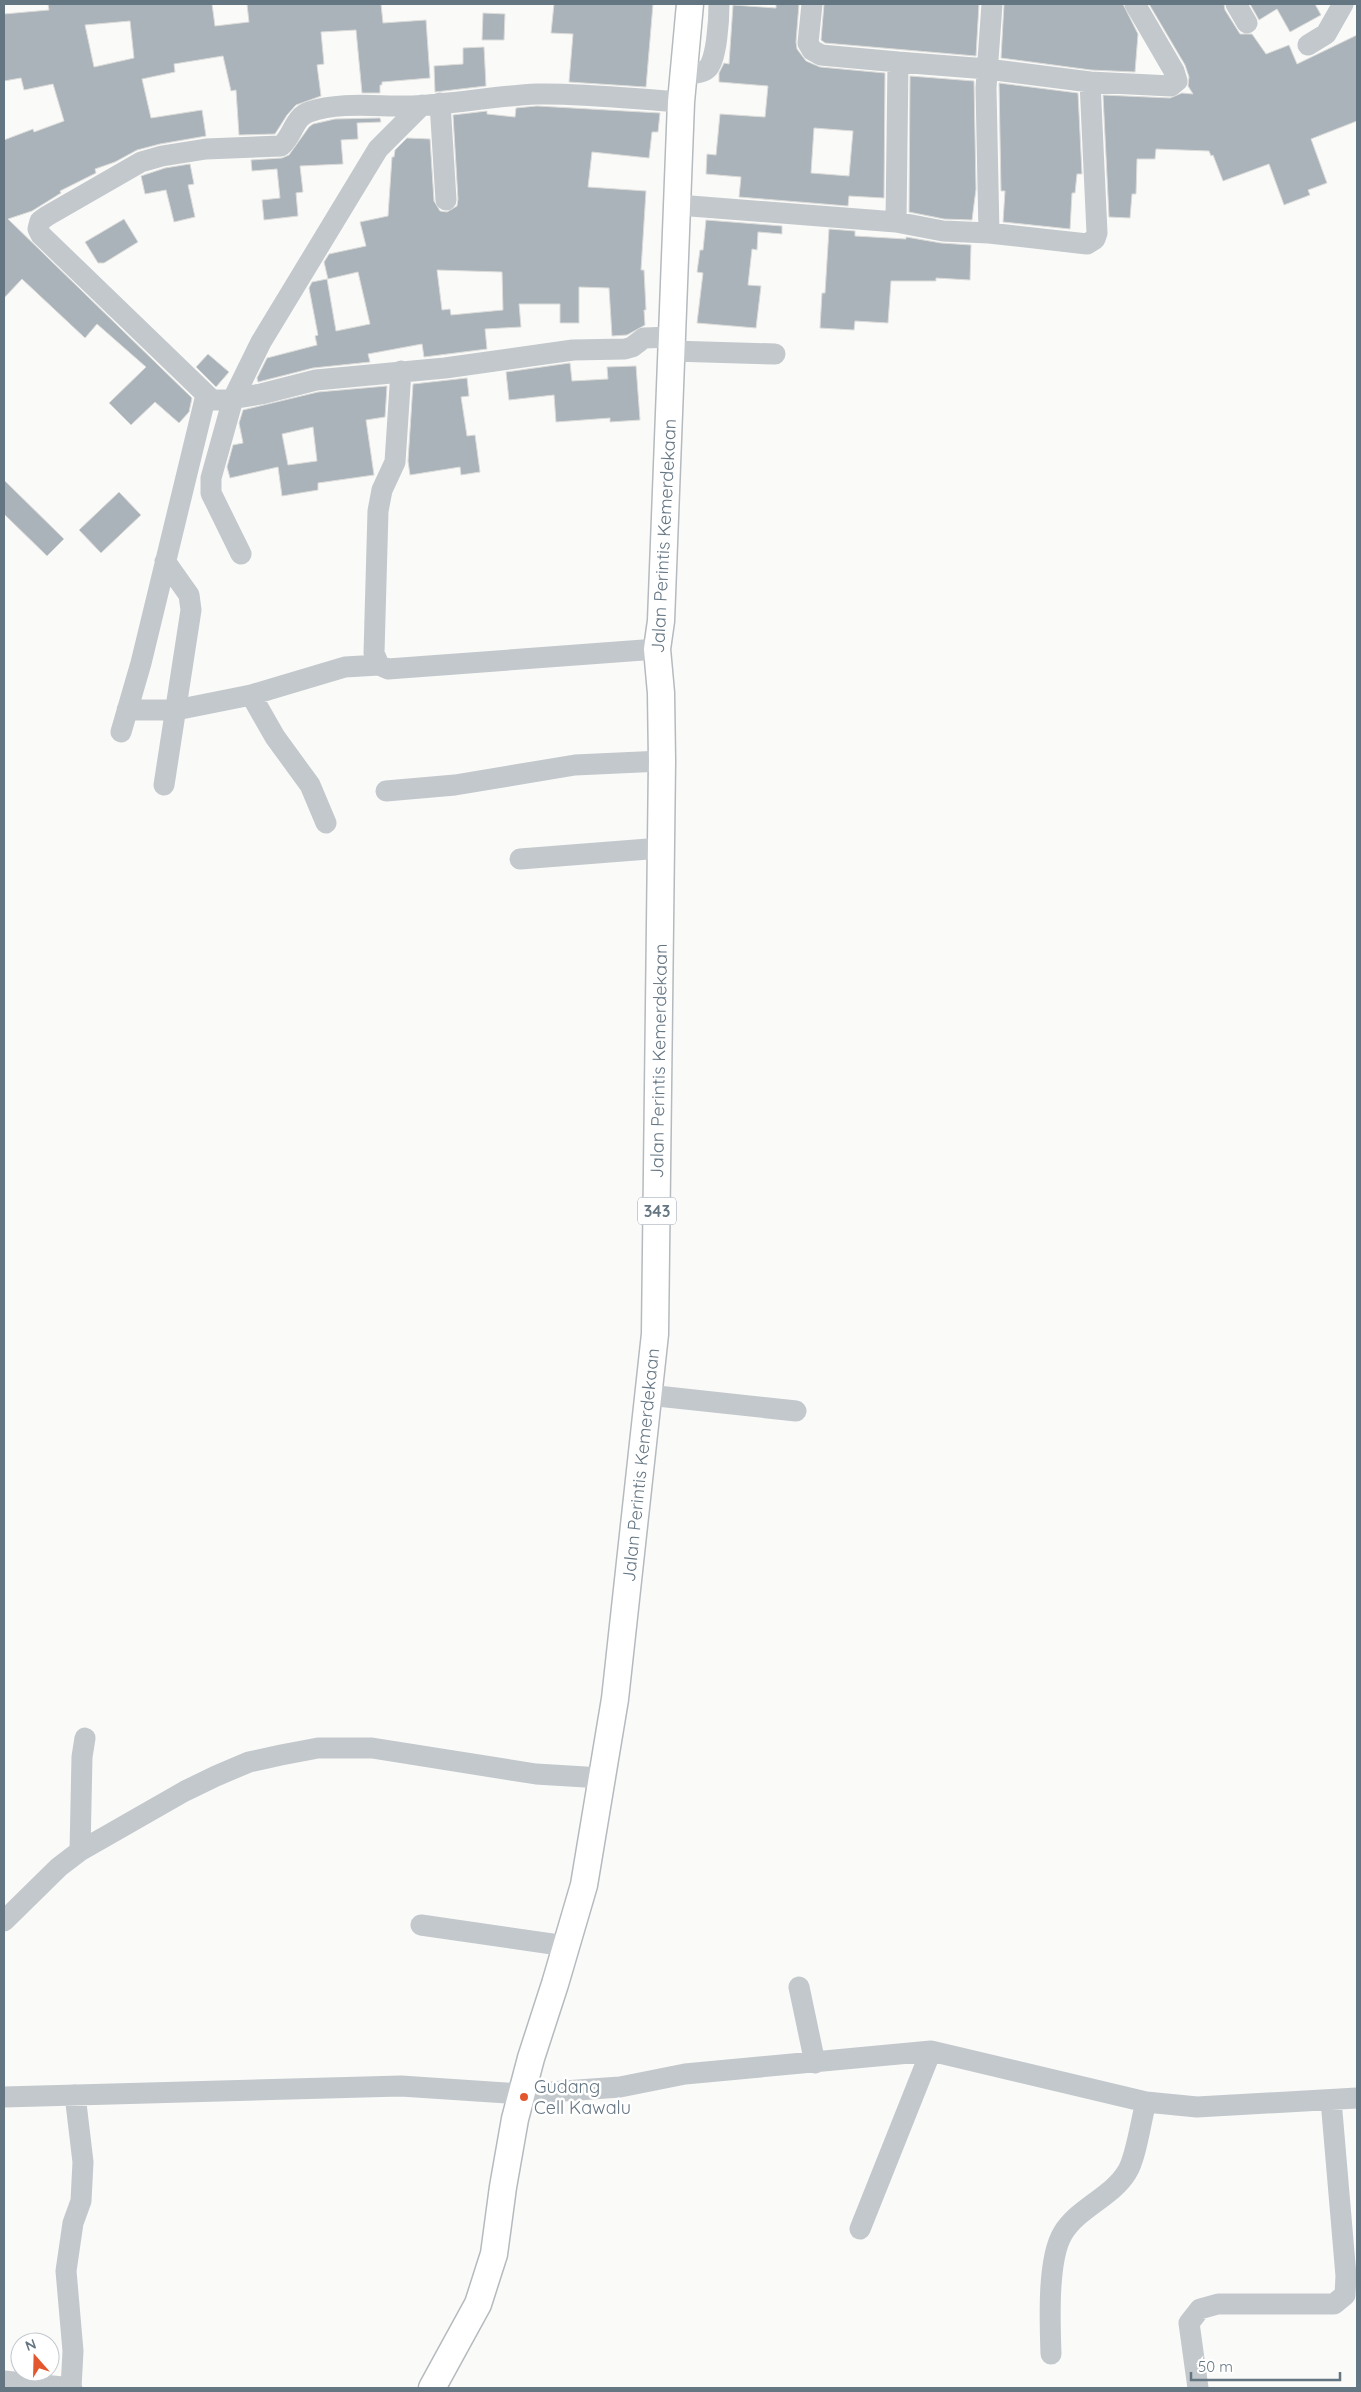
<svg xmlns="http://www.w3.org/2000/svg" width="1361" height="2392" font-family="Quicksand,sans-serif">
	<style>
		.building { fill: #aab3b9; stroke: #dcdcda; fill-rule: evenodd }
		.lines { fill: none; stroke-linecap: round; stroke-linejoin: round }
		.major-casing { stroke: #b5babe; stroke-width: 29 }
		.minor { stroke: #c3c8cc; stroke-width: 21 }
		.major { stroke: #fff; stroke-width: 26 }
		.poi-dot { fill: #e4572e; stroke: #fff; stroke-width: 2 }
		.labels { text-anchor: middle; stroke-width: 5; stroke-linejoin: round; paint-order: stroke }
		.shield { fill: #fff; stroke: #939fa8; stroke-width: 1 }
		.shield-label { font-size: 16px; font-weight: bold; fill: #657683 }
		.street-label { font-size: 18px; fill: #657683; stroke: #fff }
		.poi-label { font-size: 18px; fill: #657683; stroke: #fff; text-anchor: start }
	</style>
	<rect width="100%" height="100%" fill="#fafaf8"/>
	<!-- building -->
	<path class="building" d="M48,4H212L215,26L249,22L247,4H381L383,23L426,20L430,78L382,82V85H380V93H362L356,30L321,32L324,64L317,65L321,96L296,105L287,115L275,134L239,135L236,90L231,91L223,56L174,64L175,72L142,79L151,118L202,110L206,136L160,144L137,150L115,162L95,169L96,173L60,191L61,193L32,211L8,219L192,398L189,412L179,423L155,402L131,425L109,403L146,367L97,324L85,338L22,279L4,298V140L33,129L34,132L64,121L53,84L24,90L21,78L4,81V14L49,10ZM130,21L134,58L94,67L85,25Z
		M554,4H653L646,87L569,82L573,34L551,33Z
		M776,4H799L796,42L797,49L806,61L820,67L885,73L884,198L849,196L848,206L739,197L741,177L706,174L707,154L716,155L720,114L765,117L768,86L719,82V73L724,63L729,64L733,5L776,8ZM814,128L853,131L849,176L811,173Z
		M824,4H979L976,56L825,43L821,40Z
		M1004,4H1123L1138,34L1135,72L1091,70L1001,58Z
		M1149,4H1224L1225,10L1240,34H1252L1266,54L1289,45L1297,64L1357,35V121L1311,139L1327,183L1308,190L1310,195L1284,205L1269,164L1223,181L1213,155L1211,156L1209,151L1156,149L1155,159H1137L1136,194H1132L1130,218L1109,217L1103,95L1170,98L1182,93L1193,94L1188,86L1189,77L1185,65Z
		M1250,4H1315L1321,15L1290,32L1277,9L1259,20Z
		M483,13L505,14L504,40H482Z
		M484,47L486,86L435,92L434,66L463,64V48Z
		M910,76L974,81L976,189L972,220L944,219L909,212Z
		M999,83L1078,93L1082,174H1077L1075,193H1072L1070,229L1003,222L1005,191H1001Z
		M537,106L660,113L658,132H652L649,158L592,152L588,187L646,191L641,270H644L646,310H644L645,325L627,335L612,336L609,288L579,287V323H560V304H519L521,327L485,329L487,349L424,357L422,344L368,354L370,362L313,368L258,382L257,378L267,358L317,345L315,336L318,335L309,288L312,282L327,279L336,331L370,324L358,272L328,279L324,262L329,254L366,246L360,222L388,216L392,157H394L395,150L407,138L430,139L434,201L440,211L447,212L457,206L458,199L453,115L487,111V114L515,117L516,108ZM437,270L502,272L503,310L451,315L450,309L442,310Z
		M380,118L381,122L357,123L358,139L341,140L343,164L300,166L303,192L296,193L298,216L264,220L262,200L280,198L277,169L252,171L251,160L282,158L289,155L309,127L313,124L335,119Z
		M190,164L194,184L188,185L195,217L174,222L166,190L145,194L141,176L165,168Z
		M124,219L138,242L104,263H98L85,242Z
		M706,220L782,226V234L758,232L757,250L752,249L748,285L761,286L756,328L697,323L703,273L697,272L700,250H703Z
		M829,229L855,231V236L906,239V237L941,243L971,245L970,280L936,278V281H891L888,323L855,321L854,330L820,328L822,293H825Z
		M208,354L229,372L216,387L196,367Z
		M570,363L572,381L608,379L607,367L636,366L640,420L610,422V418L556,422L554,395L509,400L506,372Z
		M467,378L469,396L461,397L467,436L475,435L480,472L461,475L460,467L410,475L408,461L413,384Z
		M387,386L385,417L366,420L374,475L318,483V490L282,496L278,467L230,478L227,467L233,445L243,443L239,423L243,410L318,392ZM313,427L317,461L288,465L282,434Z
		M4,480L64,539L47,556L4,514Z
		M119,492L141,515L101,553L79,530Z"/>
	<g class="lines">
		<defs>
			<path id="major" d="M432,2388L478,2304L494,2254L503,2187L515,2119L531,2058L555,1984L584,1885L615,1699L655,1334L662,761L661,693L657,649L661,621L681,102L690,4"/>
		</defs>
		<!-- major casing -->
		<use href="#major" class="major-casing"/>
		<!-- minor -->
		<path class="minor" d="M812,4L808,43L812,50L821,55L898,62L896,222L943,231L989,233L986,88L992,4
			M1236,4L1247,23
			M1308,45L1326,34L1343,4
			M898,62L987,69L1090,82L1171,86L1177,81L1174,71L1135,4
			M684,74C691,73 701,74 707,69C717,61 719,17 719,4
			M440,103L446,200
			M678,205L896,222
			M989,233L1087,244L1095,239L1097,233L1090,82
			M673,337L644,338L632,347L625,349L573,350L445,368L316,380L261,394L225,400H212L41,235L38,229L40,221L47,216L141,162L162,156L206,149L281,146C293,136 294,117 309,112C341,101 379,107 412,106C453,104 495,96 537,94C584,93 633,99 681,102
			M672,351L775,354
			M241,554L211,493V478L233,399L261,342L378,149L422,105
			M379,665L374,653L378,511L382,490L395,462L401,371
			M251,695L275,737L310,785L326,823
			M127,710H176L251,695L345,667L379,665L388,669L657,649
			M121,732L141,663L206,395
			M164,785L191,610L189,595L165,561
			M386,791L455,785L575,765L662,761
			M520,859L661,848
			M648,1395L796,1411
			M80,1851L82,1757L85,1738
			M4,1921L59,1867L80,1851L185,1791L216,1776L249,1762L281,1755L318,1748H372L536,1774L602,1778
			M421,1925L566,1946
			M799,1987L815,2063
			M4,2097L401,2086L522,2094L620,2087L685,2074L931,2051L1146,2102L1197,2107L1357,2098
			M860,2229L931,2051
			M1051,2354C1050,2323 1047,2259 1063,2233C1078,2208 1112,2197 1127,2172C1136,2158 1141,2120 1146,2102
			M4,2381L72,2388
			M71,2388L73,2351L66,2271L73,2223L81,2201L83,2162L75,2095
			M1198,2388L1189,2323L1200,2309L1218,2304H1334L1345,2295L1346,2276L1331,2100"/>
		<!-- major -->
		<use href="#major" class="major"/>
	</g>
	<!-- markers -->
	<circle class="poi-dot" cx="524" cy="2097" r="5"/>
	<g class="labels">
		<!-- shield labels -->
		<rect class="shield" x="638" y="1197.5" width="38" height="27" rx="4"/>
		<g class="shield-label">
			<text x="657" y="1217">343</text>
		</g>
		<!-- street labels -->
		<g class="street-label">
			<text transform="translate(664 536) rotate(-87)" y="6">Jalan Perintis Kemerdekaan</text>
			<text transform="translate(659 1061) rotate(-89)" y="6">Jalan Perintis Kemerdekaan</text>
			<text transform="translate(641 1465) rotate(-84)" y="6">Jalan Perintis Kemerdekaan</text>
		</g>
		<!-- poi labels -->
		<g class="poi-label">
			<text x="534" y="2093">Gudang<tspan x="534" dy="21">Cell Kawalu</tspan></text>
		</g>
	</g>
	<!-- border -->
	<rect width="1361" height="2392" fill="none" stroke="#657683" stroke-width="10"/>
	<!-- north arrow -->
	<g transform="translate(35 2357) rotate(340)"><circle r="24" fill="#ffffff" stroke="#c1c8cd"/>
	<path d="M0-4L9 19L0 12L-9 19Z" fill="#e4572e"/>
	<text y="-8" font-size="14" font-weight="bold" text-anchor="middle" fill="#657683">N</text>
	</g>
	<!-- scale -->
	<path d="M1191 2372v8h149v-8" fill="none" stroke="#657683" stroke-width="2.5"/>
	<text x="1198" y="2372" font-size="15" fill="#657683" stroke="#ffffff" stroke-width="4" paint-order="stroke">50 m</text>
</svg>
